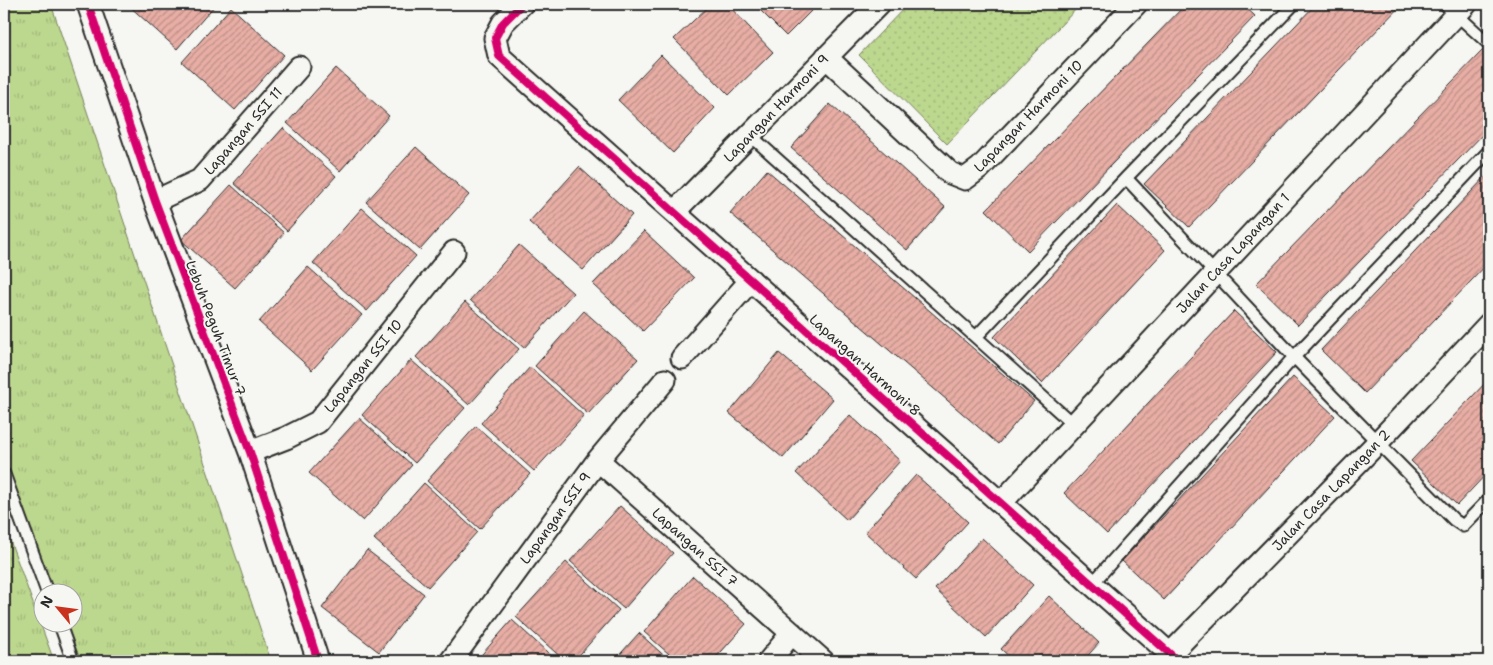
<svg xmlns="http://www.w3.org/2000/svg" width="1493" height="665" font-family="'Shantell Sans',sans-serif">
	<style>
		.grass { fill: url(#grass-tufts); stroke: #74815c }
		.park { fill: url(#park-dots); stroke: #74815c }
		.building { fill: url(#building-hatch); stroke: #2b2b2b }
		.lines { fill: none; stroke-linecap: round; stroke-linejoin: round }
		.lane-casing { stroke: #2b2b2b; stroke-width: 15 }
		.street-casing { stroke: #2b2b2b; stroke-width: 25 }
		.lane { stroke: #f6f6f2; stroke-width: 11 }
		.street { stroke: #f6f6f2; stroke-width: 21 }
		.cycleway-casing { stroke: #f6f6f2; stroke-width: 11 }
		.cycleway { stroke: #d6006c; stroke-width: 8 }
		.labels { text-anchor: middle; stroke-width: 4; stroke-linejoin: round; paint-order: stroke }
		.street-label { font-size: 14px; fill: #2b2b2b; stroke: #f6f6f2 }
	</style>
	<defs>
		<pattern id="grass-tufts" width="24" height="20" patternUnits="userSpaceOnUse" patternTransform="scale(1.25)"><rect width="24" height="20" fill="#bcd78e"/><path d="M3 7l-1-3M5 7V3M7 7l1-3M15 17l-1-3M17 17v-4M19 17l1-3" fill="none" stroke="#a2b97b"/></pattern>
		<pattern id="park-dots" width="8" height="8" patternUnits="userSpaceOnUse" patternTransform="scale(1.25)"><rect width="8" height="8" fill="#bcd78e"/><path d="M2 2h.1M6 6h.1" fill="none" stroke="#a2b97b" stroke-width="1.8" stroke-linecap="round"/></pattern>
		<pattern id="building-hatch" width="6" height="6" patternUnits="userSpaceOnUse" patternTransform="scale(1.25)"><rect width="6" height="6" fill="#e8aea5"/><path d="M-1 1l2-2M0 6l6-6M5 7l2-2" fill="none" stroke="#bc8e87"/></pattern>
	</defs>
	<rect width="100%" height="100%" fill="#f6f6f2"/>
	<filter id="ink" filterUnits="userSpaceOnUse"><feTurbulence type="fractalNoise" baseFrequency=".02" numOctaves="2"/><feDisplacementMap in="SourceGraphic" scale="10" xChannelSelector="R" yChannelSelector="G"/><feConvolveMatrix kernelMatrix="1 2 1 2 8 2 1 2 1" color-interpolation-filters="sRGB"/></filter>
	<g filter="url(#ink)">
		<!-- grass -->
		<path class="grass" d="M4,4H51L271,661H77L63,623L72,622V592H53L4,458Z
			M4,524L54,661H4Z"/>
		<!-- park -->
		<path class="park" d="M908,4H1081L947,144L859,55Z"/>
		<!-- building -->
		<path class="building" d="M127,4H216L177,49Z
			M711,4H727L773,52L729,95L674,39Z
			M754,4H818L786,36Z
			M1186,4H1242L1255,16L1028,251L986,210Z
			M1316,4H1402L1189,227L1144,184Z
			M231,7L284,55L235,110L182,62Z
			M1483,50L1489,56V128L1298,325L1256,284Z
			M661,55L715,108L673,153L618,100Z
			M336,68L389,116L340,171L287,123Z
			M830,104L945,207L907,250L791,148Z
			M283,128L336,176L287,231L234,183Z
			M416,147L469,195L420,250L366,202Z
			M579,167L632,215L583,270L529,222Z
			M767,170L1034,401L998,444L730,213Z
			M1489,173V262L1365,393L1321,350Z
			M231,185L284,233L235,288L181,240Z
			M1117,205L1165,250L1042,383L994,337Z
			M362,208L416,256L367,311L313,263Z
			M644,231L694,278L643,331L593,284Z
			M519,245L573,293L524,348L470,300Z
			M308,267L362,315L312,370L259,322Z
			M465,302L519,349L469,405L416,357Z
			M584,311L638,359L588,414L535,366Z
			M1234,311L1277,352L1107,534L1064,493Z
			M779,353L833,399L783,458L729,413Z
			M411,360L465,408L415,463L362,415Z
			M530,367L584,416L534,471L481,423Z
			M1293,377L1335,416L1164,600L1122,561Z
			M1489,379V471L1457,505L1411,461Z
			M850,415L900,461L847,520L796,473Z
			M359,418L412,465L363,521L309,473Z
			M476,426L530,474L480,529L427,481Z
			M916,475L968,522L916,579L865,532Z
			M424,483L477,532L428,587L374,539Z
			M620,506L673,553L624,609L570,561Z
			M982,538L1033,585L986,637L935,589Z
			M367,550L424,594L379,652L322,608Z
			M566,562L619,610L574,661H565L516,617Z
			M693,576L746,624L713,661H677L644,632Z
			M1049,596L1099,643L1083,661H1014L1001,649Z
			M512,620L557,661H476Z
			M639,633L670,661H614Z"/>
		<g class="lines">
			<defs>
				<path id="lane" d="M1445,4L1489,44
					M750,135L1074,425
					M1126,178L1294,357L1454,520L1463,526L1489,499
					M976,337L1126,178L1294,4
					M4,474L47,592
					M1092,584L1294,357L1489,151
					M59,622L73,661"/>
				<path id="street" d="M88,4L155,201L250,452L318,661
					M522,4L503,23L495,38L499,56L1178,661
					M826,57L950,173L965,179L980,168L1136,4
					M155,201L200,180L299,67
					M674,212L879,4
					M682,358L751,280
					M250,452L286,438L318,422L454,252
					M598,460L823,661
					M1001,503L1466,4
					M1170,654L1378,442L1489,324
					M451,661L598,460L665,380
					M769,661L792,633"/>
			</defs>
			<!-- lane casing -->
			<use href="#lane" class="lane-casing"/>
			<!-- street casing -->
			<use href="#street" class="street-casing"/>
			<!-- lane -->
			<use href="#lane" class="lane"/>
			<!-- street -->
			<use href="#street" class="street"/>
			<defs>
				<path id="cycleway" d="M88,4L155,201L250,452L318,661
					M522,4L503,23L495,38L499,56L1178,661"/>
			</defs>
			<!-- cycleway casing -->
			<use href="#cycleway" class="cycleway-casing"/>
			<!-- cycleway -->
			<use href="#cycleway" class="cycleway"/>
		</g>
	</g>
	<g class="labels">
		<!-- street labels -->
		<g class="street-label">
			<text transform="translate(776 108) rotate(-46)" y="5">Lapangan Harmoni 9</text>
			<text transform="translate(1028 116) rotate(-46)" y="5">Lapangan Harmoni 10</text>
			<text transform="translate(243 131) rotate(-49)" y="5">Lapangan SSI 11</text>
			<text transform="translate(1233 253) rotate(-47)" y="5">Jalan Casa Lapangan 1</text>
			<text transform="translate(216 328) rotate(69)" y="5">Lebuh Peguh Timur 7</text>
			<text transform="translate(865 365) rotate(42)" y="5">Lapangan Harmoni 8</text>
			<text transform="translate(363 366) rotate(-51)" y="5">Lapangan SSI 10</text>
			<text transform="translate(1331 490) rotate(-46)" y="5">Jalan Casa Lapangan 2</text>
			<text transform="translate(555 518) rotate(-54)" y="5">Lapangan SSI 9</text>
			<text transform="translate(695 547) rotate(42)" y="5">Lapangan SSI 7</text>
		</g>
	</g>
	<!-- margin -->
	<rect width="1493" height="665" fill="none" stroke="#f6f6f2" stroke-width="20"/>
	<rect x="10" y="10" width="1473" height="645" fill="none" stroke="#2b2b2b" stroke-width="2" filter="url(#ink)"/>
	<!-- north arrow -->
	<g transform="translate(58 608) rotate(299)"><circle r="24" fill="#f6f6f2" stroke="#a5a5a2"/>
	<path d="M0-4L9 19L0 12L-9 19Z" fill="#c8321e"/>
	<text y="-8" font-size="14" font-weight="bold" text-anchor="middle" fill="#2b2b2b">N</text>
	</g>
</svg>
